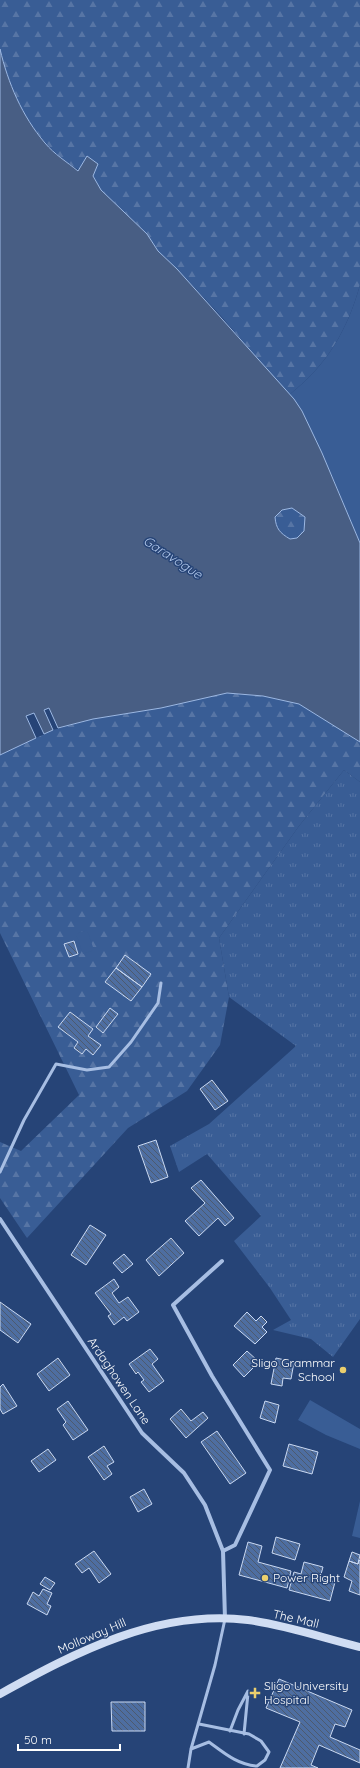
<svg xmlns="http://www.w3.org/2000/svg" width="360" height="1768" font-family="Quicksand,sans-serif">
	<style>
		.grass { fill: url(#grass-tufts) }
		.forest { fill: url(#forest-firs) }
		.green { fill: #395d95 }
		.water { fill: #485e84; stroke: #9cb8e3; fill-rule: evenodd }
		.building { fill: url(#building-back-hatch); stroke: #cad9f2 }
		.lines { fill: none; stroke-linecap: round; stroke-linejoin: round }
		.lane { stroke: #a7bee3; stroke-width: 3 }
		.street { stroke: #a7bee3; stroke-width: 4 }
		.secondary { stroke: #d0ddf3; stroke-width: 8 }
		.poi-dot { fill: #ebcf6d; stroke: #264477; stroke-width: 1.5 }
		.labels { text-anchor: middle; stroke-width: 3; stroke-linejoin: round; paint-order: stroke }
		.poi-label { font-size: 12px; fill: #fff; stroke: #264477; text-anchor: start }
		.street-label { font-size: 12px; fill: #fff; stroke: #264477 }
		.water-label { font-size: 13px; font-style: italic; fill: #b2c8eb; stroke: #264477 }
	</style>
	<defs>
		<pattern id="grass-tufts" width="24" height="20" patternUnits="userSpaceOnUse"><rect width="24" height="20" fill="#395d95"/><path d="M3 7l-1-3M5 7V3M7 7l1-3M15 17l-1-3M17 17v-4M19 17l1-3" fill="none" stroke="#5775a5"/></pattern>
		<pattern id="forest-firs" width="22" height="20" patternUnits="userSpaceOnUse"><rect width="22" height="20" fill="#395d95"/><path d="M5 1l3.5 6h-7zM16 11l3.5 6h-7z" fill="#5775a5"/></pattern>
		<pattern id="building-back-hatch" width="6" height="6" patternUnits="userSpaceOnUse"><rect width="6" height="6" fill="#4e6ea1"/><path d="M-1 5l2 2M0 0l6 6M5-1l2 2" fill="none" stroke="#4d5a6e"/></pattern>
	</defs>
	<rect width="100%" height="100%" fill="#264477"/>
	<!-- grass -->
	<path class="grass" d="M344,770L360,782V1319L333,1357L311,1339L273,1330L291,1320L270,1288L234,1241L261,1216L207,1154L179,1172L170,1146L209,1124L296,1046L229,997L219,938L299,826Z"/>
	<!-- forest -->
	<path class="forest" d="M0,0H360V285C347,331 327,365 289,395L220,315L177,269L158,251L147,234L101,190L93,176C46,160 7,98 0,49C0,33 0,16 0,0Z
		M292,508L305,517L304,531L297,538L290,539C280,533 276,529 275,517L282,510Z
		M227,693L263,696L299,704L360,742V782L344,770L299,826L219,938L229,997L220,1045L187,1091L128,1128L27,1238L0,1198V1142L21,1151L79,1095L0,933V755L53,730L93,719L161,708Z"/>
	<!-- green -->
	<path class="green" d="M360,285V543L333,478L302,411L289,395C327,365 347,331 360,285Z
		M87,930L94,950L83,954L76,934Z
		M310,1400L360,1429V1449L326,1435L298,1420Z
		M360,1501V1538L352,1536Z"/>
	<!-- water -->
	<path class="water" d="M0,49C8,83 22,116 45,143C54,154 67,162 78,171L87,156L98,164L93,176L101,190L147,234L158,251L177,269L294,399L302,411L322,453L360,543V742L299,704L263,696L227,693L161,708L93,719L58,728L49,708L44,710L53,730L44,734L34,713L26,716L36,738L0,755ZM292,508L305,517L304,531L297,538L290,539C280,533 276,529 275,517L282,510Z"/>
	<!-- building -->
	<path class="building" d="M74,941L78,954L69,957L64,944Z
		M125,955L151,974L142,987L116,968Z
		M116,968L142,987L131,1001L105,982Z
		M110,1008L118,1014L103,1033L96,1027Z
		M70,1012L93,1029L88,1036L101,1045L93,1055L86,1049L82,1054L74,1048L78,1042L58,1027Z
		M212,1080L228,1101L215,1110L200,1089Z
		M156,1140L168,1177L151,1183L138,1146Z
		M201,1180L234,1218L225,1226L218,1218L199,1236L185,1221L205,1203L191,1188Z
		M90,1225L106,1235L86,1265L71,1255Z
		M171,1238L184,1253L159,1276L146,1260Z
		M124,1254L133,1264L122,1273L113,1263Z
		M114,1279L119,1287L112,1293L119,1303L128,1297L139,1312L127,1321L124,1317L114,1325L108,1316L111,1314L95,1293Z
		M0,1302L31,1324L18,1343L0,1330Z
		M247,1312L256,1321L261,1316L267,1322L262,1327L267,1332L255,1344L234,1326Z
		M150,1349L158,1359L152,1364L164,1381L149,1392L141,1382L144,1380L138,1372L136,1374L129,1364Z
		M247,1351L259,1362L244,1377L233,1365Z
		M58,1358L70,1375L49,1391L37,1374Z
		M276,1358L294,1362L291,1379L283,1378L282,1386L271,1384Z
		M3,1384L17,1406L3,1414L0,1409V1387Z
		M68,1401L88,1430L73,1440L63,1425L66,1422L57,1409Z
		M265,1401L279,1405L275,1423L260,1418Z
		M181,1409L191,1421L203,1412L208,1418L186,1438L170,1419Z
		M217,1431L246,1473L230,1484L201,1442Z
		M289,1444L318,1452L312,1474L283,1466Z
		M104,1446L114,1462L107,1466L112,1474L104,1480L88,1457Z
		M48,1449L56,1460L39,1472L31,1461Z
		M144,1489L152,1504L138,1512L130,1497Z
		M276,1537L300,1544L295,1560L272,1553Z
		M248,1542L262,1546L258,1562L291,1571L287,1588L239,1575Z
		M94,1551L111,1574L99,1583L89,1568L82,1573L75,1564Z
		M352,1552L360,1555L358,1564L349,1561Z
		M359,1560L360,1561V1595L349,1591L352,1581L344,1577L349,1561L358,1564Z
		M304,1562L323,1567L320,1578L335,1582L330,1601L289,1590L294,1572L301,1574Z
		M45,1577L55,1583L50,1590L40,1584Z
		M43,1589L52,1593L47,1604L51,1606L47,1615L27,1604L33,1592L39,1596Z
		M279,1679L352,1710L345,1727L335,1724L330,1737L360,1750V1763L319,1745L311,1765L318,1768H280L300,1722L266,1708Z
		M111,1702H145V1731H112Z"/>
	<g class="lines">
		<!-- lane -->
		<path class="lane" d="M0,1172L24,1120L56,1064L87,1070L109,1067L131,1042L158,1003L161,983
			M230,1731L238,1710L248,1691
			M244,1734L248,1693
			M191,1749L209,1742C224,1753 238,1765 257,1766L265,1760L269,1752L261,1741L249,1734L199,1724
			M188,1768L191,1749L215,1665L225,1619"/>
		<!-- street -->
		<path class="street" d="M0,1219L142,1433L184,1473L205,1505L223,1551
			M222,1261L173,1305L212,1376L270,1470L235,1545L223,1551L225,1619"/>
		<!-- secondary -->
		<path class="secondary" d="M0,1694C76,1652 158,1609 248,1620C286,1625 323,1638 360,1647"/>
	</g>
	<!-- markers -->
	<g class="poi-dot">
		<circle cx="343" cy="1370" r="4"/>
		<circle cx="265" cy="1578" r="4"/>
		<path d="M253 1687h4v4h4v4h-4v4h-4v-4h-4v-4h4z"/>
	</g>
	<g class="labels">
		<!-- poi labels -->
		<g class="poi-label">
			<text x="335" y="1367" text-anchor="end">Sligo Grammar<tspan x="335" dy="14">School</tspan></text>
			<text x="273" y="1582">Power Right</text>
			<text x="264" y="1690">Sligo University<tspan x="264" dy="14">Hospital</tspan></text>
		</g>
		<!-- street labels -->
		<g class="street-label">
			<text transform="translate(119 1381) rotate(56)" y="4">Ardaghowen Lane</text>
			<text transform="translate(296 1619) rotate(13)" y="4">The Mall</text>
			<text transform="translate(92 1636) rotate(-23)" y="4">Molloway Hill</text>
		</g>
		<!-- water labels -->
		<g class="water-label">
			<text transform="translate(173 557) rotate(33)" y="5">Garavogue</text>
		</g>
	</g>
	<!-- scale -->
	<path d="M18 1744v6h102v-6" fill="none" stroke="#ffffff" stroke-width="2"/>
	<text x="24" y="1744" font-size="12" fill="#ffffff" stroke="#264477" stroke-width="3" paint-order="stroke">50 m</text>
</svg>
